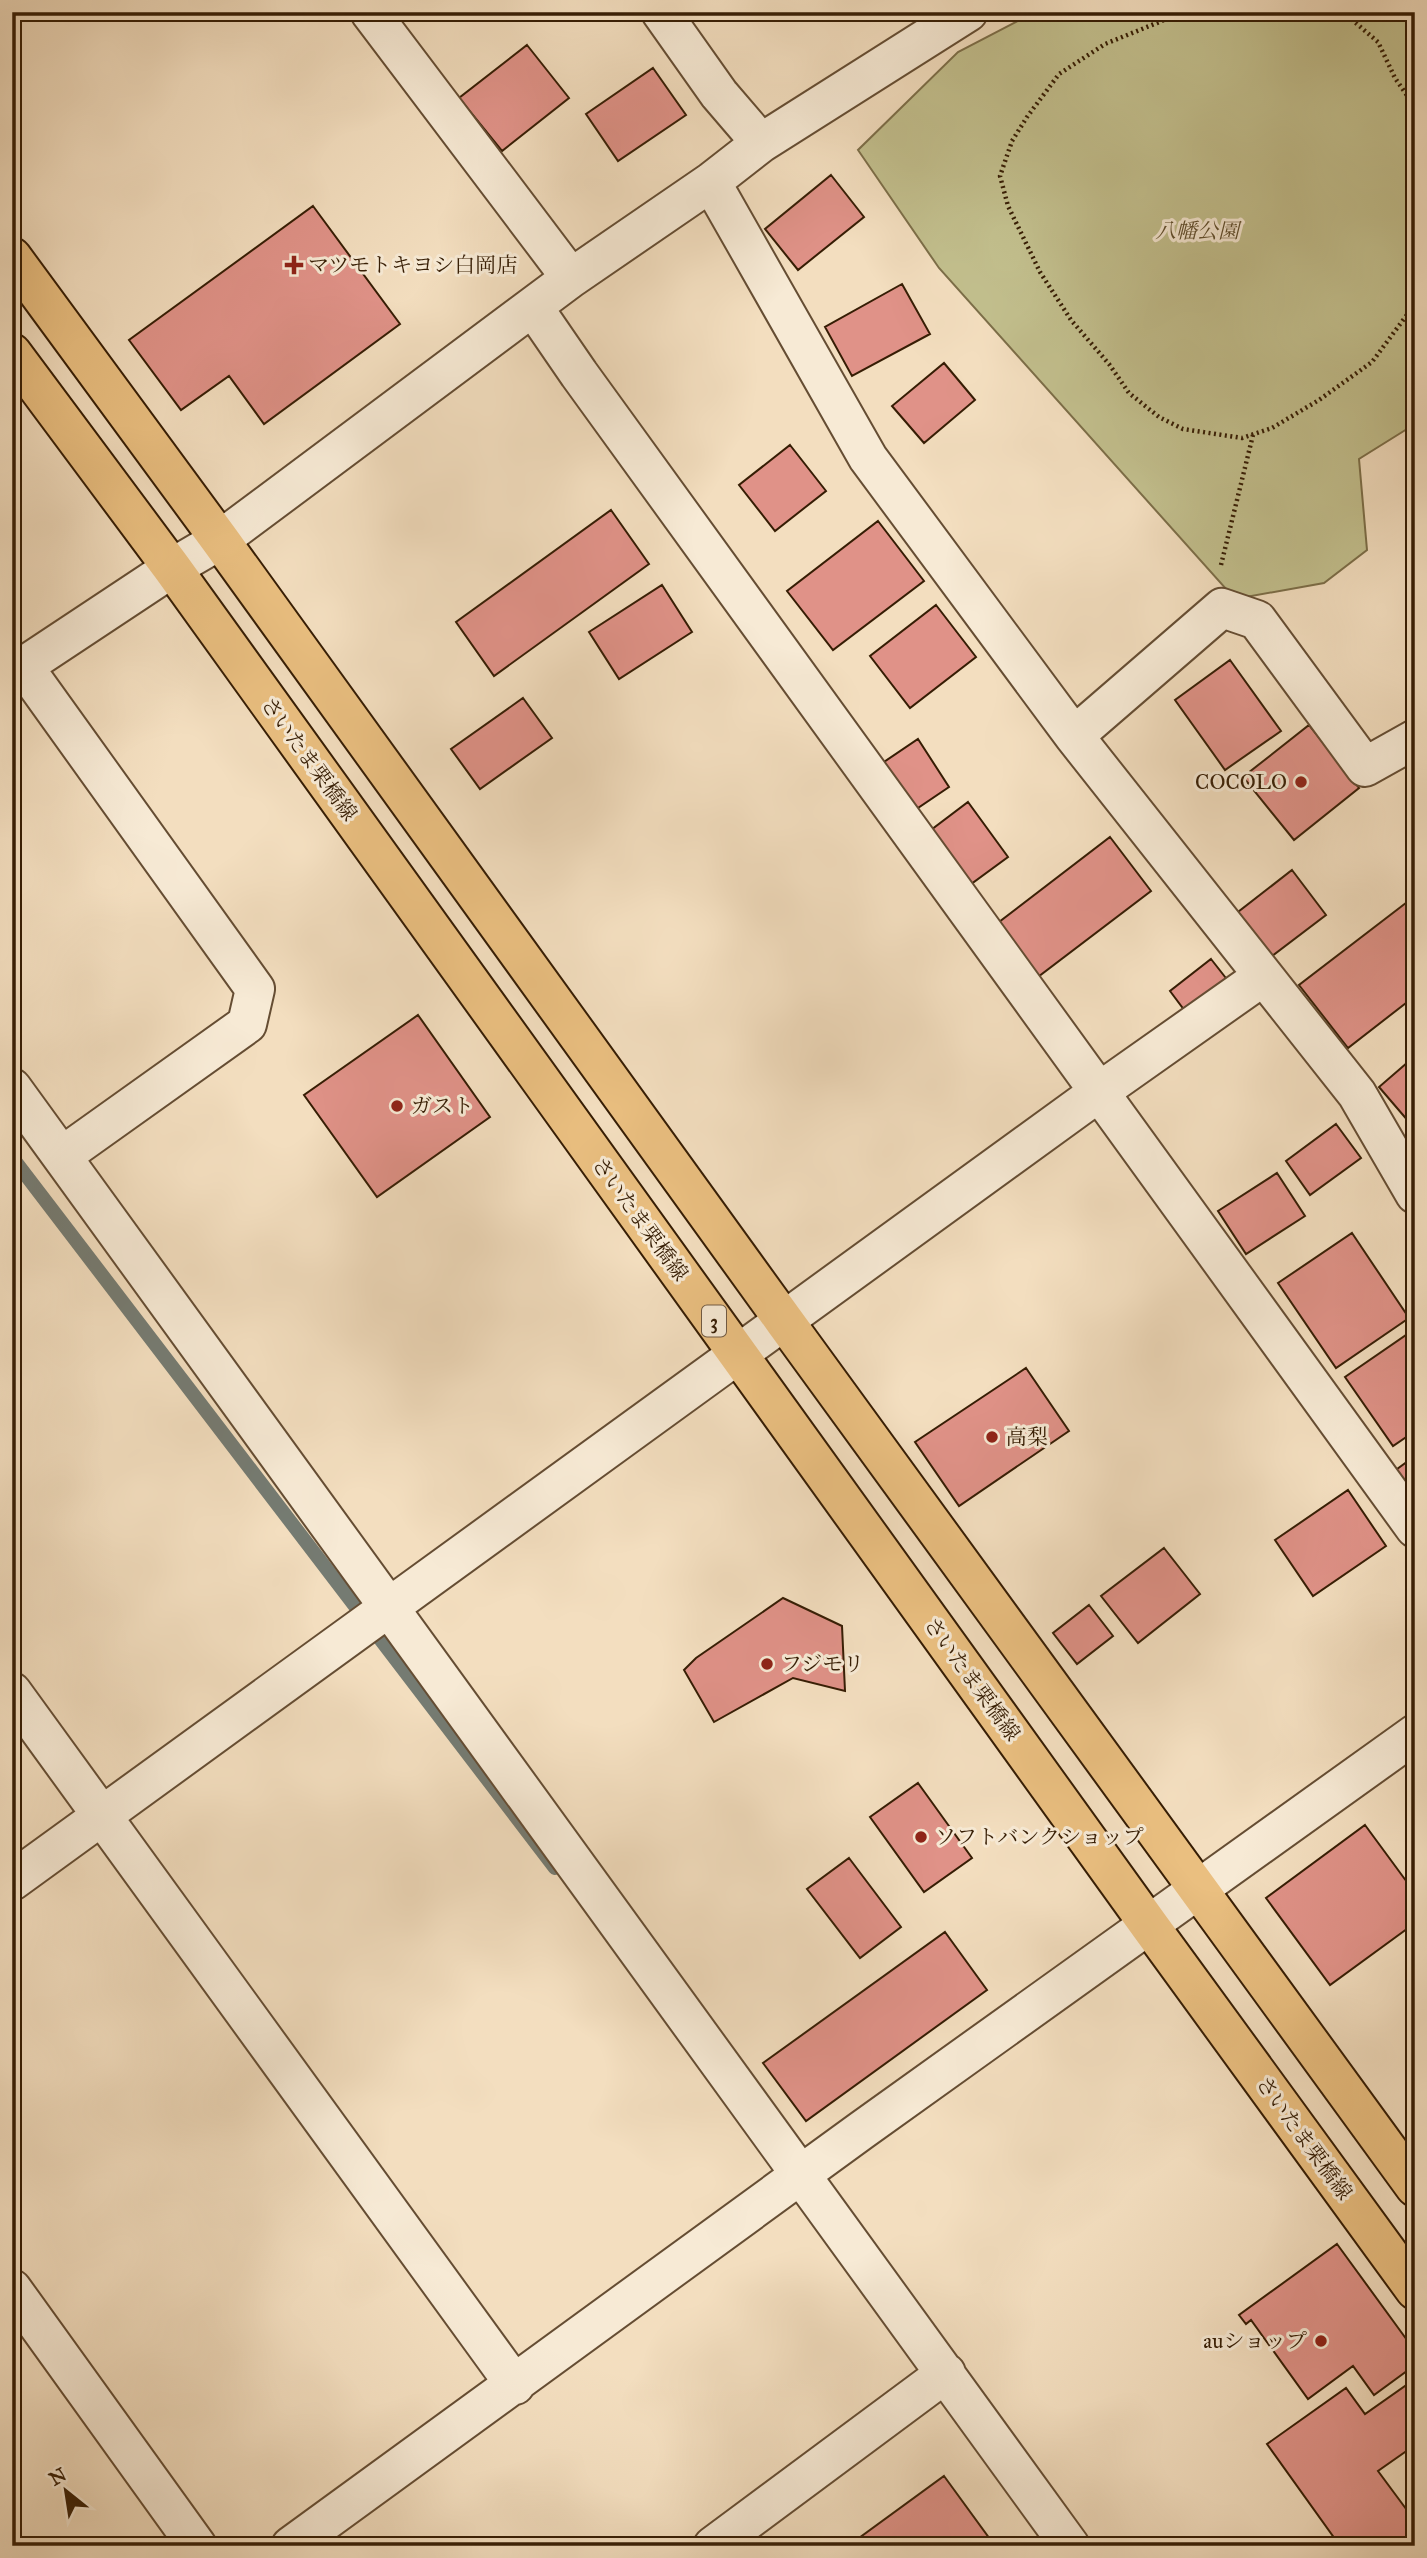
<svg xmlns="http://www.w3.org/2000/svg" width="1427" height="2558" font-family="'IM FELL Great Primer','Noto Serif JP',serif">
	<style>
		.green { fill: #c2bf8d; stroke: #7c6e48; stroke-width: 2 }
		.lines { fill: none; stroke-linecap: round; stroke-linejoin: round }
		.stream { stroke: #757b72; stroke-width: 14 }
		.building { fill: #e09288; stroke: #361d04; stroke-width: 2 }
		.minor-casing { stroke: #654d33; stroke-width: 42 }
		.major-casing { stroke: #361d04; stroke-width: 42 }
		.path { stroke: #361d04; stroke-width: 4.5; stroke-dasharray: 2 3.5; stroke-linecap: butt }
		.minor { stroke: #f7ead5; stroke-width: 38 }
		.major { stroke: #eabf80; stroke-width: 38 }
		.poi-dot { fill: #8f2418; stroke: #f7ead5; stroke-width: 2.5 }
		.labels { text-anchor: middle; stroke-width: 6; stroke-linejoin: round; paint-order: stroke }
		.shield { fill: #f7ead5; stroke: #705a43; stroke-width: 2 }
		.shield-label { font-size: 19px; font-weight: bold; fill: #361d04 }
		.park-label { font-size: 21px; font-style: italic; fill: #604e2d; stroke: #f7ead5 }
		.poi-label { font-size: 21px; fill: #361d04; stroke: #f7ead5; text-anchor: start }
		.street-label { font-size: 21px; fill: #361d04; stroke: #f7ead5 }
	</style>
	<rect width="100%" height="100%" fill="#f3debf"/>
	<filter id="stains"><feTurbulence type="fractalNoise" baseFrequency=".00286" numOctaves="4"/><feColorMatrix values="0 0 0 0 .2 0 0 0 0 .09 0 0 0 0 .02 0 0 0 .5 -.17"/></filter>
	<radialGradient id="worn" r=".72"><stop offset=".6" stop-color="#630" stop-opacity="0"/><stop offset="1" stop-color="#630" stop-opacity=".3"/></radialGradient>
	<!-- green -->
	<path class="green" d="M1035,12H1415V424L1359,459L1367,550L1324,583L1235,599L939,268L858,150L958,52Z"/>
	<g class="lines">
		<!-- stream -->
		<path class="stream" d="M12,1157L555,1868"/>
	</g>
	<!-- building -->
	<path class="building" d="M527,45L569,98L502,151L459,98Z
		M653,68L686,115L618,161L586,114Z
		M831,175L864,217L798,270L765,229Z
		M313,206L400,324L264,424L229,376L181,410L129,340Z
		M902,284L930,334L852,376L825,327Z
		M944,363L975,400L924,443L892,406Z
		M790,445L826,491L775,531L739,485Z
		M611,510L649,564L494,676L456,622Z
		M878,521L924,581L833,650L787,591Z
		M662,585L692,632L619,679L589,632Z
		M936,605L976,657L910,708L870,656Z
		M1230,660L1281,731L1225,770L1175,700Z
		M523,698L552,738L480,789L451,749Z
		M1309,725L1359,788L1294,840L1243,777Z
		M918,739L949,787L906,816L875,768Z
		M968,802L1008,857L967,887L927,833Z
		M1110,837L1151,891L1026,986L986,932Z
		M1292,870L1326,915L1272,956L1238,912Z
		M1415,896V996L1348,1048L1299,985Z
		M1211,959L1229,982L1188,1015L1170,991Z
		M418,1015L490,1117L377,1197L304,1095Z
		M1415,1056V1129L1379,1087Z
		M1336,1124L1361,1158L1310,1195L1286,1161Z
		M1277,1173L1305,1216L1246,1254L1218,1211Z
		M1352,1233L1409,1318L1336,1368L1278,1283Z
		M1409,1333L1415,1342V1431L1393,1446L1345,1377Z
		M1026,1368L1069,1431L959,1506L915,1442Z
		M1415,1456V1504L1393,1472Z
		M1348,1490L1386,1546L1313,1596L1275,1540Z
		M1164,1548L1200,1594L1138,1643L1101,1596Z
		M783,1598L842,1626L845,1691L793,1678L714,1722L684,1670L696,1658Z
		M1089,1605L1113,1636L1077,1664L1053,1633Z
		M918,1783L972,1858L924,1892L870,1817Z
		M1365,1825L1415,1893V1923L1330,1985L1266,1898Z
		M849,1858L901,1927L860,1958L807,1889Z
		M945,1932L987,1990L806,2121L763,2063Z
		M1337,2244L1415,2351V2365L1374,2395L1353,2366L1308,2399L1251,2320L1246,2324L1239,2315Z
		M1415,2379V2445L1378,2471L1415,2521V2537L1403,2546H1340L1267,2444L1346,2388L1365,2414Z
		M944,2476L995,2546H848Z"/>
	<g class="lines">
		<defs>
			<path id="minor" d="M370,12L571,278
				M661,12L719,94L761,143
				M711,182L868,458L1074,736L1357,1094L1415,1194
				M533,307L579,374L1415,1528
				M24,667L255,989L247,1024L62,1156
				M12,674L172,568L220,540L571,278L711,182L761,143L968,12
				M1074,736L1222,608L1257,620L1365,767L1415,739
				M12,1088L1070,2546
				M12,1692L515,2385
				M12,1881L1099,1092L1262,977
				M12,2289L197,2546
				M291,2546L862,2130L1415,1734
				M713,2546L946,2373"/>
			<path id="major" d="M12,257L220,540L785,1322L1415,2187
				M12,353L172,568L1149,1925L1415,2290"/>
		</defs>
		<!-- minor casing -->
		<use href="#minor" class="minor-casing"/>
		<!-- major casing -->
		<use href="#major" class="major-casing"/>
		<!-- path -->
		<path class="path" d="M1184,12L1105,44L1059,74L1027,117L1012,141L1000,176L1008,206L1040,272L1071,320L1109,364L1129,393L1159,417L1183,429L1242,438L1272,428L1319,400L1372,362L1415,304
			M1343,12L1378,42L1395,78L1415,107
			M1221,565L1253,435"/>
		<!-- minor -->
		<use href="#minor" class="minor"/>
		<!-- major -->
		<use href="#major" class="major"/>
	</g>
	<!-- markers -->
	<g class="poi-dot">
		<path d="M290.5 254.5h7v7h7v7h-7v7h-7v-7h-7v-7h7z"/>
		<circle cx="1301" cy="782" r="7"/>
		<circle cx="397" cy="1106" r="7"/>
		<circle cx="992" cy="1437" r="7"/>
		<circle cx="767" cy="1664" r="7"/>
		<circle cx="921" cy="1837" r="7"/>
		<circle cx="1321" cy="2341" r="7"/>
	</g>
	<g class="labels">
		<!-- shield labels -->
		<rect class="shield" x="702" y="1305.5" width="24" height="31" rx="5"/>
		<g class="shield-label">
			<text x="714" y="1328">3</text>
		</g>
		<!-- park labels -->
		<g class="park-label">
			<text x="1197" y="238">八幡公園</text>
		</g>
		<!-- poi labels -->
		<g class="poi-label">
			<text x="308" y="272">マツモトキヨシ白岡店</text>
			<text x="1287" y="789" text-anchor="end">COCOLO</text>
			<text x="411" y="1113">ガスト</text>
			<text x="1006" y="1444">高梨</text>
			<text x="781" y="1671">フジモリ</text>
			<text x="935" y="1844">ソフトバンクショップ</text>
			<text x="1307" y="2348" text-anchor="end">auショップ</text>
		</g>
		<!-- street labels -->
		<g class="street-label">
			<text transform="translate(309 759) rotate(54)" y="7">さいたま栗橋線</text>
			<text transform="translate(640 1219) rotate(54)" y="7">さいたま栗橋線</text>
			<text transform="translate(972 1679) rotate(54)" y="7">さいたま栗橋線</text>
			<text transform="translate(1304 2138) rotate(54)" y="7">さいたま栗橋線</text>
		</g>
	</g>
	<!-- margin -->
	<rect width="1427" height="2558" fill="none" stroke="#f3debf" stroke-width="42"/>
	<rect x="14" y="14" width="1399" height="2530" fill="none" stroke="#361d04" stroke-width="3.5"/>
	<rect x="21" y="21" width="1385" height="2516" fill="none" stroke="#361d04" stroke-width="2"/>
	<!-- north arrow -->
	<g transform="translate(66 2491) rotate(330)" stroke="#f7ead5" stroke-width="5" paint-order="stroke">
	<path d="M0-5L12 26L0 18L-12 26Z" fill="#361d04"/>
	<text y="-10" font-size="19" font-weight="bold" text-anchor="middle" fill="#361d04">N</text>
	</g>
	<rect width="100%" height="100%" filter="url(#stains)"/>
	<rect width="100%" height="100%" fill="url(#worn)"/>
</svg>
